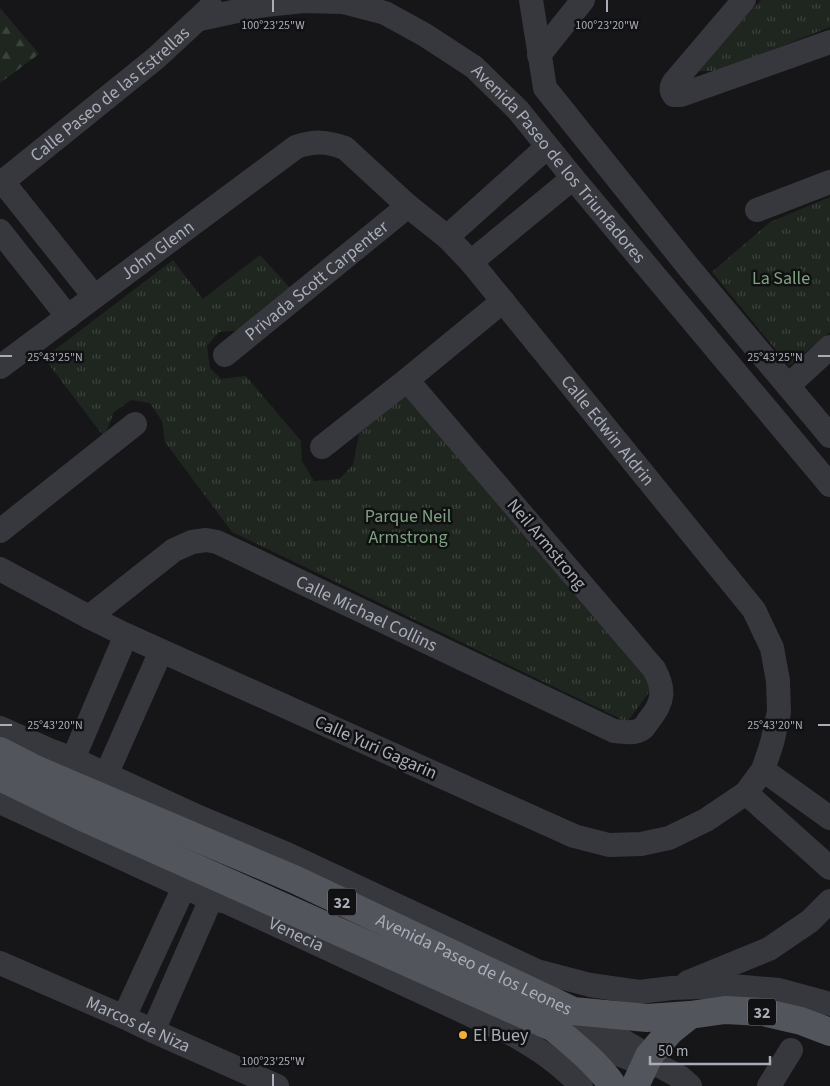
<svg xmlns="http://www.w3.org/2000/svg" width="830" height="1086" font-family="'Source Sans 3',sans-serif">
	<style>
		.grass { fill: url(#grass-tufts) }
		.forest { fill: url(#forest-firs) }
		.lines { fill: none; stroke-linecap: round; stroke-linejoin: round }
		.minor { stroke: #37383d; stroke-width: 24 }
		.major { stroke: #53555c; stroke-width: 28 }
		.ticks { fill: none; stroke: #a8adb8; stroke-width: 2 }
		.poi-dot { fill: #f2b134; stroke: #111113; stroke-width: 2 }
		.labels { text-anchor: middle; stroke-width: 5; stroke-linejoin: round; paint-order: stroke }
		.shield { fill: #111113; stroke: #7b7e86; stroke-width: 1 }
		.shield-label { font-size: 16px; font-weight: bold; fill: #a8adb8 }
		.street-label { font-size: 18px; fill: #a8adb8; stroke: #111113 }
		.park-label { font-size: 18px; fill: #7fa381; stroke: #111113 }
		.poi-label { font-size: 18px; fill: #a8adb8; stroke: #111113; text-anchor: start }
		.ticks-label { font-size: 12px; text-anchor: middle; fill: #a8adb8; stroke: #111113; stroke-width: 5; stroke-linejoin: round; paint-order: stroke }
	</style>
	<defs>
		<pattern id="grass-tufts" width="24" height="20" patternUnits="userSpaceOnUse" patternTransform="scale(1.25)"><rect width="24" height="20" fill="#1e261f"/><path d="M3 7l-1-3M5 7V3M7 7l1-3M15 17l-1-3M17 17v-4M19 17l1-3" fill="none" stroke="#3c433d"/></pattern>
		<pattern id="forest-firs" width="22" height="20" patternUnits="userSpaceOnUse" patternTransform="scale(1.25)"><rect width="22" height="20" fill="#1e261f"/><path d="M5 1l3.5 6h-7zM16 11l3.5 6h-7z" fill="#3c433d"/></pattern>
	</defs>
	<rect width="100%" height="100%" fill="#161618"/>
	<!-- grass -->
	<path class="grass" d="M761,0H830V27L719,71H690L731,33Z
		M830,197V332L789,366L712,272L770,222Z
		M260,255L293,291L242,330L219,332L207,346L210,368L221,379L246,376L301,441L302,461L314,481L339,479L353,465L359,434L404,394L654,686L627,722L232,532L165,442L162,421L150,403L131,400L114,412L104,437L44,358L173,260L203,299Z"/>
	<!-- forest -->
	<path class="forest" d="M0,8L39,54L0,83Z"/>
	<g class="lines">
		<!-- minor -->
		<g class="minor">
			<path d="M531,0L545,88L690,269L830,436"/>
			<path d="M744,0L674,82C671,87 670,90 674,95H681L830,42"/>
			<path id="s1" d="M200,19L265,5L304,1L343,2L385,13L425,35L474,67L518,110L573,178L830,485"/>
			<path d="M539,55L583,0"/>
			<path d="M3,182L94,296"/>
			<path id="s2" d="M0,184L156,58L211,7"/>
			<path d="M757,210L830,182"/>
			<path d="M0,231L68,317"/>
			<path d="M447,237L547,147"/>
			<path d="M471,262L573,178"/>
			<path id="s3" d="M225,355L408,206"/>
			<path id="s4" d="M0,367L296,147C314,141 326,141 345,148L408,206L447,237L471,262L754,610L772,648L778,681L779,712L772,743L763,770L746,793L706,820L669,838L641,844L609,845L574,836L126,635L89,617L0,569"/>
			<path d="M788,386L830,347"/>
			<path d="M322,447L407,380L503,301"/>
			<path d="M0,531L135,424"/>
			<path id="s5" d="M89,617L174,550L192,542L206,540L217,542L614,731C622,732 634,734 642,729C644,728 647,723 649,720C664,702 665,689 654,669L407,380"/>
			<path d="M0,728L49,750L73,759L194,815L287,854L537,971L590,985L639,992L672,988L732,986L779,990L830,1004"/>
			<path d="M73,759L126,635"/>
			<path d="M763,770L830,818"/>
			<path d="M106,775L161,651"/>
			<path d="M746,793L830,868"/>
			<path id="s6" d="M0,802L211,899L227,902L512,1034C538,1049 560,1063 581,1086"/>
			<path id="s7" d="M0,963L124,1017L153,1031L277,1086"/>
			<path d="M688,982L769,949L810,921L830,901"/>
			<path d="M573,1011L637,1049"/>
			<path d="M124,1017L184,887"/>
			<path d="M153,1031L211,899"/>
			<path d="M564,1032L645,1065L660,1066L665,1069L680,1077L690,1086"/>
			<path d="M769,1086L791,1050"/>
		</g>
		<!-- major -->
		<g class="major">
			<path id="s8" d="M0,751L35,769L296,880L573,1011L647,1018L690,1015L725,1010L763,1012L801,1021L830,1032"/>
			<path d="M0,777L80,816L554,1028C575,1046 597,1063 613,1086"/>
			<path d="M635,1086L649,1056L670,1031L690,1015"/>
		</g>
	</g>
	<!-- ticks -->
	<path class="ticks" d="M273,0V12M607,0V12M0,356H12M818,356H830M0,725H12M818,725H830M273,1074V1086"/>
	<!-- markers -->
	<circle class="poi-dot" cx="463" cy="1035" r="5"/>
	<g class="labels">
		<!-- shield labels -->
		<g class="shield">
			<rect x="328" y="888.5" width="28" height="27" rx="4"/>
			<rect x="748" y="998.5" width="28" height="27" rx="4"/>
		</g>
		<g class="shield-label">
			<text x="342" y="908">32</text>
			<text x="762" y="1018">32</text>
		</g>
		<!-- street labels -->
		<g class="street-label">
			<text dy="6" stroke="none"><textPath href="#s2" startOffset="142">Calle Paseo de las Estrellas</textPath></text>
			<text dy="6" stroke="none"><textPath href="#s1" startOffset="421">Avenida Paseo de los Triunfadores</textPath></text>
			<text dy="6" stroke="none"><textPath href="#s4" startOffset="196">John Glenn</textPath></text>
			<text dy="6" stroke="none"><textPath href="#s3" startOffset="118">Privada Scott Carpenter</textPath></text>
			<text dy="6" stroke="none"><textPath href="#s4" startOffset="806">Calle Edwin Aldrin</textPath></text>
			<text transform="translate(547 544) rotate(50)" y="6">Neil Armstrong</text>
			<text dy="6" stroke="none"><textPath href="#s5" startOffset="319">Calle Michael Collins</textPath></text>
			<text transform="translate(376 747) rotate(24)" y="6">Calle Yuri Gagarin</text>
			<text dy="6" stroke="none"><textPath href="#s6" startOffset="325">Venecia</textPath></text>
			<text dy="6" stroke="none"><textPath href="#s8" startOffset="520">Avenida Paseo de los Leones</textPath></text>
			<text dy="6" stroke="none"><textPath href="#s7" startOffset="151">Marcos de Niza</textPath></text>
		</g>
		<!-- park labels -->
		<g class="park-label">
			<text x="781" y="284">La Salle</text>
			<text x="408" y="522">Parque Neil<tspan x="408" dy="21">Armstrong</tspan></text>
		</g>
		<!-- poi labels -->
		<g class="poi-label">
			<text x="473" y="1041">El Buey</text>
		</g>
	</g>
	<g class="ticks-label">
		<text x="273" y="29">100°23'25"W</text>
		<text x="607" y="29">100°23'20"W</text>
		<text x="55" y="361">25°43'25"N</text>
		<text x="775" y="361">25°43'25"N</text>
		<text x="55" y="729">25°43'20"N</text>
		<text x="775" y="729">25°43'20"N</text>
		<text x="273" y="1065">100°23'25"W</text>
	</g>
	<!-- scale -->
	<path d="M650 1056v8h120v-8" fill="none" stroke="#a8adb8" stroke-width="2.5"/>
	<text x="658" y="1056" font-size="15" fill="#a8adb8" stroke="#111113" stroke-width="4" paint-order="stroke">50 m</text>
</svg>
